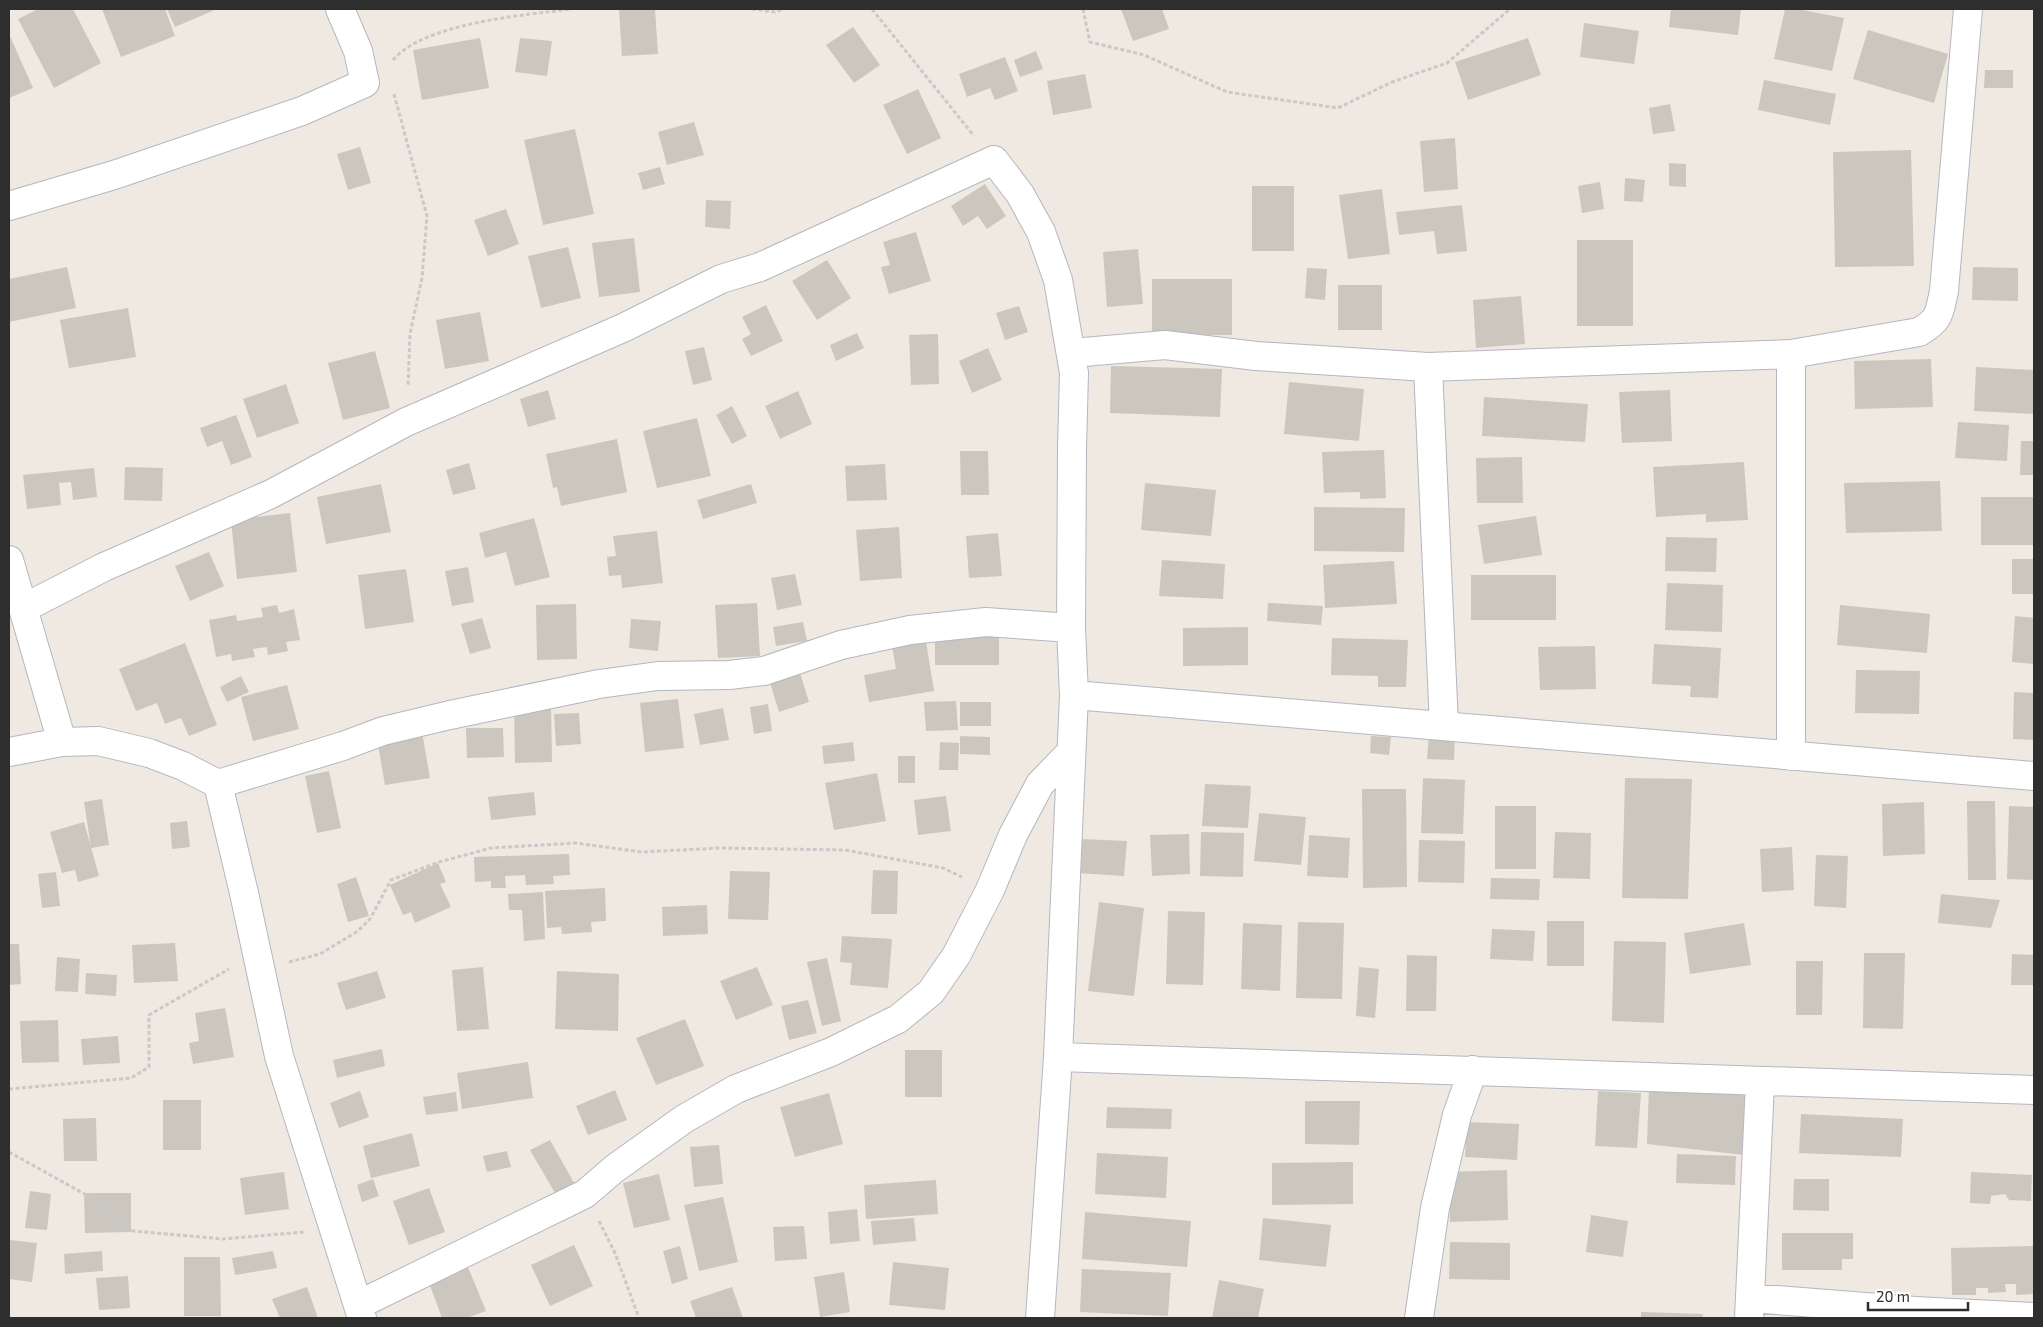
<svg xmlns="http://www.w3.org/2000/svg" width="2043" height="1327" font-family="'Exo 2',sans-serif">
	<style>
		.building { fill: #cbc7bf }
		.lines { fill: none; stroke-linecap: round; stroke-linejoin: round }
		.minor-casing { stroke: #b4b7c1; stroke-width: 30 }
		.path { stroke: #c9c9c9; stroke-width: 3; stroke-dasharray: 4 2.5; stroke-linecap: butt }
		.minor { stroke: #fff; stroke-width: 28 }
	</style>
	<rect width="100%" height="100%" fill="#efe9e1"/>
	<!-- building -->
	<path class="building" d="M38,9H73L101,63L54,88L18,19Z
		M102,9H165L175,36L121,57Z
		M167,9H217L175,27Z
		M619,9H655L658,54L622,56Z
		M1121,9H1162L1169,29L1133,41Z
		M1671,9H1741L1738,35L1669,27Z
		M1785,9H1797L1844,18L1832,71L1774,59Z
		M1584,23L1639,31L1634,64L1580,57Z
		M853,27L880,65L854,83L826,45Z
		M1868,30L1948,54L1934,103L1853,79Z
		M9,34L33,88L9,98Z
		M480,38L489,88L422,100L413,50Z
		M520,38L552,41L547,76L515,72Z
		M1528,38L1541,75L1468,100L1455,62Z
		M1036,51L1043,69L1020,77L1014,60Z
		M1005,57L1018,91L995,100L990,88L967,97L959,74Z
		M1985,70H2013V88H1984Z
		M1085,74L1092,108L1053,115L1047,81Z
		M1764,80L1836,94L1830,125L1758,110Z
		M918,89L941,138L907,154L883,105Z
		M1670,104L1675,131L1653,134L1649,108Z
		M694,122L704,155L667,165L658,132Z
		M575,129L594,214L543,225L524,140Z
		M1455,138L1458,189L1424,192L1420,141Z
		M360,147L371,183L348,190L337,154Z
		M1911,150L1914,266L1835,267L1833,152Z
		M1669,163L1686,164V187L1669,186Z
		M660,167L665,184L643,190L638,173Z
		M1625,178L1645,180L1643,202L1624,201Z
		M1600,182L1604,209L1582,213L1578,186Z
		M985,184L1006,216L987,229L978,216L963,226L951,206Z
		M1252,186H1294V251H1252Z
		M1382,189L1390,254L1348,259L1339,195Z
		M706,200L731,201L730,229L705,227Z
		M1462,205L1467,251L1437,254L1434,231L1399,235L1396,212Z
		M506,209L519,244L488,256L474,220Z
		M916,232L931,281L889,294L881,267L890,265L883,242Z
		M634,238L640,292L599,297L592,243Z
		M1577,240H1633V326H1577Z
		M568,247L581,298L541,308L528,256Z
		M1138,249L1143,304L1107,307L1103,252Z
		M827,260L851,298L817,320L792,281Z
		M67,267L76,308L9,322V279Z
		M1973,267L2018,268V301L1972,300Z
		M1307,268L1327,269L1325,300L1305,298Z
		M1152,279H1232V335H1152Z
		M1338,285H1382V330H1338Z
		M1521,296L1525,344L1476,348L1473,300Z
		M766,305L783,341L751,356L742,339L751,334L742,317Z
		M1019,306L1028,332L1005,340L996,313Z
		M128,308L136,357L69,368L60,320Z
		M480,312L489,361L445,369L436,320Z
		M857,333L864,348L836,361L830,345Z
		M938,334L939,384L911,385L909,335Z
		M704,347L712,380L693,385L685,351Z
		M988,348L1002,380L972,393L959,361Z
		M375,351L390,408L343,420L328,363Z
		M1931,359L1933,407L1855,409L1854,361Z
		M1111,366L1222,369L1220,417L1110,413Z
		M1976,367L2034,370V414L1974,411Z
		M1289,382L1364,389L1359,441L1284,434Z
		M286,384L299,423L257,438L243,399Z
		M548,390L556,419L528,427L520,399Z
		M1670,390L1672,441L1622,443L1619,392Z
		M798,391L812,424L780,439L765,406Z
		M1484,397L1588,404L1585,442L1482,436Z
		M732,406L747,436L732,444L716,415Z
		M236,415L252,457L231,465L222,441L207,447L200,428Z
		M697,418L711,476L657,488L643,431Z
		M1958,422L2009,425L2007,461L1955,458Z
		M617,439L627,492L561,506L557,487L553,488L546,454Z
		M2021,441H2034V475H2020Z
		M1384,450L1386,498L1360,499V492L1324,493L1322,452Z
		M960,451H988L989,495H961Z
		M1522,457L1523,503H1477L1476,458Z
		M1744,462L1748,520L1706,522V514L1656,517L1653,467Z
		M469,463L476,489L453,495L446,470Z
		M885,464L887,500L847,501L845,466Z
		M125,467L163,468L162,501L124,500Z
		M94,468L97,497L73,500L71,482L59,483L61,505L27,509L23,475Z
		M1940,481L1942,531L1846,533L1844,483Z
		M1145,483L1216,490L1211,536L1141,530Z
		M381,484L391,532L326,544L317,497Z
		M751,484L757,503L703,519L697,500Z
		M1981,497H2034V545H1981Z
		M1314,507L1405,508L1404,552L1314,551Z
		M290,513L297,572L237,579L231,520Z
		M1536,516L1542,555L1484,564L1478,525Z
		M534,518L550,577L515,586L506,552L485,558L479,533Z
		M899,527L902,578L860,581L856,530Z
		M657,531L663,583L622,588L621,575L609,576L607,557L616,556L613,536Z
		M998,533L1002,576L969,578L966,536Z
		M1666,537L1717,538L1716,572L1665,571Z
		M209,552L224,586L190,601L175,566Z
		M2012,559H2034V594H2012Z
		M1162,560L1225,564L1223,599L1159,596Z
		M1394,561L1397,604L1325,608L1323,565Z
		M468,567L474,602L452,606L445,571Z
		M406,569L414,622L365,629L358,575Z
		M795,574L802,605L777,610L771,578Z
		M1471,575H1556V620H1471Z
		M1667,583L1723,585L1722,632L1665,630Z
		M757,603L760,656L718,658L715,605Z
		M1268,603L1323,606L1321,625L1267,621Z
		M576,604L577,659L537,660L536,605Z
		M277,605L279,613L294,609L300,640L286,642L288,651L268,655L267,647L253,649L255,657L232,661L231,654L216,657L209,620L236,615L237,621L263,617L261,608Z
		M1840,605L1930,614L1927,653L1837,645Z
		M2015,616L2034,618V664L2012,662Z
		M482,618L491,648L470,654L461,624Z
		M631,619L661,621L658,651L629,648Z
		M803,622L807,641L776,646L773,627Z
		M1248,627V665L1183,666V628Z
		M935,631H999V665H935Z
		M925,635L934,691L869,702L864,675L896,669L891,640Z
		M1332,638L1408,640L1406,687H1378V676L1331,675Z
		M185,643L217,725L189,736L181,718L165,724L157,703L136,711L119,669Z
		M1654,644L1721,648L1718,698L1690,697L1691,686L1652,684Z
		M1595,646L1596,689L1540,690L1538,647Z
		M797,663L809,702L779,712L767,673Z
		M1856,670L1920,671L1919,714L1855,713Z
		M241,676L249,692L227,702L220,687Z
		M287,685L299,729L253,741L241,697Z
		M2014,692L2034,693V740L2013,739Z
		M678,699L684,748L645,752L640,703Z
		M956,701L958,730L926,731L924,702Z
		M551,702L552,762L515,763L514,703Z
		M960,702H991V726H960Z
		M768,704L772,731L754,734L750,707Z
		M723,708L729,740L700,745L694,714Z
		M579,713L581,744L556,746L554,714Z
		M466,728H503L504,757L467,758Z
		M422,732L430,778L385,785L377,739Z
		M1429,733L1455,734L1454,760L1427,759Z
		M960,736L990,737V755L960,754Z
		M1371,736L1391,737L1389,755L1370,753Z
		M853,742L855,761L824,764L822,746Z
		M940,742L959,743L958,770H939Z
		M898,756H915V783H898Z
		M329,771L341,828L317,833L305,776Z
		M877,773L886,821L834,830L825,783Z
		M1423,778L1465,780L1463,834L1421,833Z
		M1625,778L1692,779L1688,899L1622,898Z
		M1205,784L1251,786L1248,828L1202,826Z
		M1362,789H1406L1407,887L1363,888Z
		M534,792L536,815L491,820L488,797Z
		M946,796L951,831L918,835L914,800Z
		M102,799L109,845L91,848L84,802Z
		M1967,801H1995L1996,880H1968Z
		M1924,802L1925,854L1883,856L1882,804Z
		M1495,806H1536V869H1495Z
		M2009,806L2034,807V880L2007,879Z
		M1259,813L1306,817L1301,865L1254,861Z
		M187,821L190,847L172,849L170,823Z
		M84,822L99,876L78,882L75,870L62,873L50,832Z
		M1201,832L1244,833L1243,877L1200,876Z
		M1555,832L1591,833L1590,879L1553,878Z
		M1189,834L1190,874L1152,876L1150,835Z
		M1309,835L1350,838L1348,878L1307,876Z
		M1081,839L1127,841L1124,876L1078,873Z
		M1419,840L1465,841L1464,883L1418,882Z
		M1792,847L1794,890L1762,892L1760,849Z
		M569,854L570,875L553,876L554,884L526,885L525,875L505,876L506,888H491V881L475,882L474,857Z
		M1816,855L1848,856L1846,908L1814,906Z
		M438,863L446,882L440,884L451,907L415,923L411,912L403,915L390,885Z
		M873,870L898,871L897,914H871Z
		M730,871L770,872L768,920L728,919Z
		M56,872L60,906L42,908L38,874Z
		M356,877L369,916L348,922L337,884Z
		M1491,878L1540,879L1539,900L1490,899Z
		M605,888L606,921L591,922L592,932L562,934L561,927L547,928L545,891Z
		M543,892L545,939L524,941L522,910H509L508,894Z
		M1941,894L2000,900L1991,928L1938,923Z
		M1099,902L1144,908L1134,996L1088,991Z
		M707,905L708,934L663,936L662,907Z
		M1168,911L1205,912L1203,985L1166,984Z
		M1547,921H1584V966H1547Z
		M1298,922L1344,923L1342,999L1296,998Z
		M1243,923L1282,925L1280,991L1241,989Z
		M1744,923L1751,965L1690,974L1684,933Z
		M1492,929L1535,931L1533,961L1490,959Z
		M842,936L892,939L888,988L850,985L852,963L840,962Z
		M1614,941L1666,942L1664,1023L1612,1021Z
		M175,943L178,981L134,983L132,945Z
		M9,944H19L21,984L9,985Z
		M1864,953H1905L1903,1029L1863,1028Z
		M2012,954L2034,955V985H2011Z
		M1407,955L1437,956L1436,1011H1406Z
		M57,957L80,959L78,992L55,991Z
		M827,958L841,1021L822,1026L807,962Z
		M1796,961H1823L1822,1015H1796Z
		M483,967L489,1029L457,1031L452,970Z
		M757,967L773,1005L736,1020L720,981Z
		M1359,967L1379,969L1375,1018L1356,1016Z
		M377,971L386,998L346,1010L337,983Z
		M557,971L619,974L618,1031L555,1029Z
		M86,973L117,975L116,996L85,994Z
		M808,1000L817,1033L789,1040L781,1006Z
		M225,1008L234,1057L193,1064L189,1043L199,1041L195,1013Z
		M685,1019L704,1066L656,1085L636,1038Z
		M58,1020L59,1062L22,1063L20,1021Z
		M118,1036L120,1063L83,1065L81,1039Z
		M382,1049L385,1066L337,1078L333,1060Z
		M905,1050H942V1097H905Z
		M528,1062L533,1098L462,1109L457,1073Z
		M1649,1087L1752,1096L1744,1155L1647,1144Z
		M615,1090L627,1120L588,1135L576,1106Z
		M360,1091L369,1117L339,1128L330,1103Z
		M1598,1091L1641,1093L1637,1148L1595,1146Z
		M456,1092L458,1111L426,1115L423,1097Z
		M829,1093L843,1144L795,1157L780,1107Z
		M163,1100H201V1150H163Z
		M1305,1101H1360L1359,1145L1305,1144Z
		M1107,1107L1172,1109L1171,1129L1106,1128Z
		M1801,1114L1903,1119L1901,1157L1799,1153Z
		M96,1118L97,1161H64L63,1119Z
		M1467,1122L1519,1124L1517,1160L1465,1157Z
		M412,1133L420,1166L371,1178L363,1146Z
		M550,1140L574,1183L555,1193L530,1150Z
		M719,1145L723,1184L694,1187L690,1147Z
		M507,1151L511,1167L487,1172L483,1156Z
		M1097,1153L1168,1157L1166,1198L1095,1194Z
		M1677,1154L1736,1156L1735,1185L1676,1183Z
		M1353,1162V1204L1272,1205V1163Z
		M1507,1170L1508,1220L1450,1222L1449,1172Z
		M284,1172L289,1209L245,1215L240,1178Z
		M1971,1172L2032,1175L2031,1201L2009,1200L2005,1194L1991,1196L1990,1204L1970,1203Z
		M659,1174L670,1220L634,1228L623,1183Z
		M373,1179L379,1196L362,1202L357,1185Z
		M1794,1179H1829V1211L1793,1210Z
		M936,1180L938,1214L866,1219L864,1185Z
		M429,1188L445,1232L409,1245L393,1201Z
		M30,1191L51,1194L47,1230L25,1228Z
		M84,1193H131V1232L85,1233Z
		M723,1197L738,1262L699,1271L684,1205Z
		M857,1209L860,1241L830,1244L828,1212Z
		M1085,1212L1191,1221L1187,1267L1082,1259Z
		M1591,1215L1628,1221L1623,1257L1586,1252Z
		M914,1218L916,1241L873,1245L871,1221Z
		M1263,1218L1331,1225L1326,1267L1259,1260Z
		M804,1226L807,1259L775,1261L773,1227Z
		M1782,1233H1853V1259H1842V1270H1782Z
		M10,1240L37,1243L32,1282L9,1279Z
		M1450,1242L1510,1243V1280L1449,1279Z
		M574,1245L593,1286L550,1306L531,1265Z
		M680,1246L688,1279L672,1284L663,1251Z
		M2034,1246V1294L2016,1295V1284H2005L2006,1292L1988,1293V1288H1976V1295H1952L1951,1248Z
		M102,1251L103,1271L65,1274L64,1254Z
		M273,1251L277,1268L235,1275L232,1258Z
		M184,1257H220L221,1316H184Z
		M893,1262L949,1268L945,1310L889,1305Z
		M468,1267L486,1311L467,1318H442L429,1283Z
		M1082,1269L1171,1273L1168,1316L1080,1312Z
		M844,1272L850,1312L820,1317L814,1277Z
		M128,1276L130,1308L99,1310L96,1278Z
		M1219,1280L1264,1289L1258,1318H1212Z
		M307,1287L318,1318H280L272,1299Z
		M732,1287L743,1318H696L690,1301Z
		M1641,1312L1703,1314L1702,1318H1641Z"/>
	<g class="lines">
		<defs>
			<path id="minor" d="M9,206L114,175L302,111L365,83L358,51L340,9
				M1072,353L1165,345L1256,356L1428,367L1791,354L1919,332C1940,320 1939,314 1944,291L1968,9
				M1791,354V756
				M1428,367L1444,726
				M9,560L62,742
				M24,608L104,567L271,494L406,422L623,328L721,279L760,267L994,160L1020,194L1041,232L1058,280L1074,373L1072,448L1071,628L1074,695L1058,1057L1040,1318
				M1074,695L2034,776
				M9,752L62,742L98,741L149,753L183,766L218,784L343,746L383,731L450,715L599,684L658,676L729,675L764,671L841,645L910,630L986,622L1071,628
				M218,784L244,893L279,1056L362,1318
				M1058,1057C1384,1068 1709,1082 2034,1090
				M1751,1298L1915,1311L2034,1317
				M358,1305L585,1194L614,1169L684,1119L736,1089L831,1052L898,1019L931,992L956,956L990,890L1013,835L1040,784L1071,752
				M1419,1318L1435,1208L1457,1115L1473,1070
				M1749,1318L1760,1083"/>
		</defs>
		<!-- minor casing -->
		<use href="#minor" class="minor-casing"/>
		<!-- path -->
		<path class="path" d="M752,9L775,12L783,9
			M872,9L974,136
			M1083,9L1090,42L1144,55L1227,92L1338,108L1392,82L1447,63L1510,9
			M393,60C424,23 524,15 572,9
			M394,94L427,216L422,278L410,334L408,387
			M289,962L320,954L358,931L370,919L391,880L439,862L491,848L575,843L642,852L720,848L845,850L943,868L962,877
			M9,1089L131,1078L149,1067V1015L229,969
			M9,1152L108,1207L122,1230L223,1239L304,1232
			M599,1221L615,1253L639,1318"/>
		<!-- minor -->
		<use href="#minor" class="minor"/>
	</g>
	<!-- border -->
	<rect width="2043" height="1327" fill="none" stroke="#2e2e2e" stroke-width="20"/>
	<!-- scale -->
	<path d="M1868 1302v8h100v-8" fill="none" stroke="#2e2e2e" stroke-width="2.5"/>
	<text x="1876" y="1302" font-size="15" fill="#2e2e2e" stroke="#ffffff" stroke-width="4" paint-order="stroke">20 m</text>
</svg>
